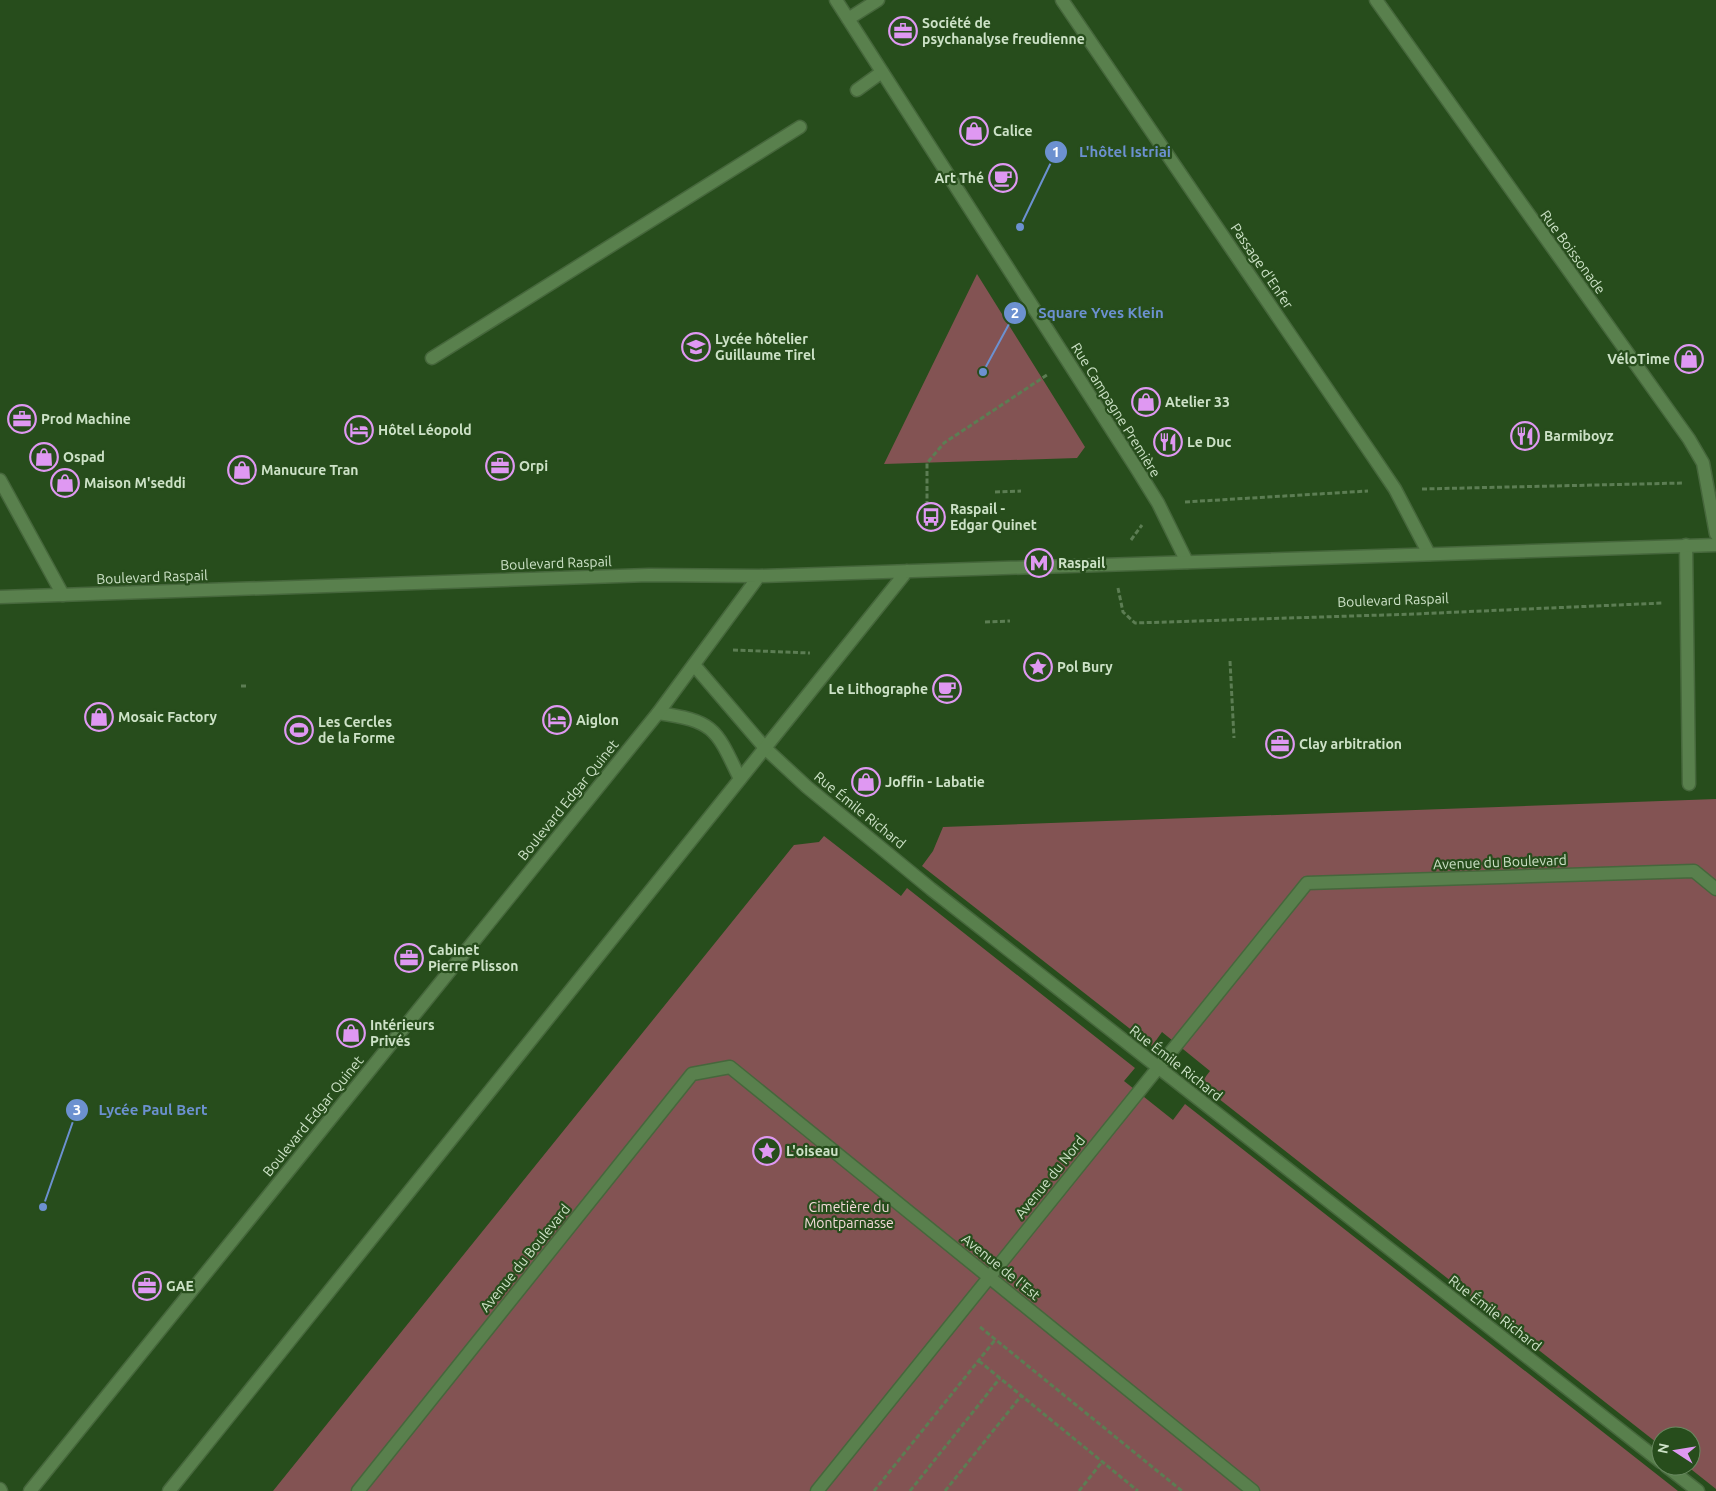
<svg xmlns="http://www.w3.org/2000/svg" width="1716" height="1491" font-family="Ubuntu,sans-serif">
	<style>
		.green { fill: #835353 }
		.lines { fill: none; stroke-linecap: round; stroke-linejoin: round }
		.lane-casing { stroke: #46673c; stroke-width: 15 }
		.street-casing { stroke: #46673c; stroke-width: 15 }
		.secondary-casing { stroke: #46673c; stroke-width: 15 }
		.path { stroke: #5c7d53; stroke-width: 3; stroke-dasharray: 5 2.5; stroke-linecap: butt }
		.lane { stroke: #59804d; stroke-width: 12 }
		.street { stroke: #59804d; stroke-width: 12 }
		.secondary { stroke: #59804d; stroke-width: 12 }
		.labels { text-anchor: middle; stroke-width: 4.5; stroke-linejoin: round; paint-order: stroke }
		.poi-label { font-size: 14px; font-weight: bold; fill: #cde2c7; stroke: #274d1c; text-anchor: start }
		.street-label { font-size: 14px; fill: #cde2c7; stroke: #274d1c }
		.park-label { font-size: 14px; fill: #f5dcdc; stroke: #274d1c }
		.leader { fill: none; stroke: #6c91d0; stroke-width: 2 }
		.callout-dot { fill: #6c91d0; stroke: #274d1c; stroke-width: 2 }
		.mark-label { font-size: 15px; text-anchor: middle; font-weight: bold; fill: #fff }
		.callout-label { font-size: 15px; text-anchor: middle; font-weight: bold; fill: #6c91d0; stroke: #274d1c; stroke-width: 4.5; stroke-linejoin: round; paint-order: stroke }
	</style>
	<rect width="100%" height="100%" fill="#274d1c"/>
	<!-- green -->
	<path class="green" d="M977,274L1085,447L1077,458L884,464Z
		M1716,799V1489L1687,1466H1691V1436H1661V1446L1200,1084L1210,1071L1162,1032L1152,1046L922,866L933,851L943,827Z
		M824,836L901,896L907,888L1135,1068L1124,1081L1173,1120L1185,1104L1678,1491H273L794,845L819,842Z"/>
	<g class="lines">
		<defs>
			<path id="lane" d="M857,90L882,72
				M432,358L800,127
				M1686,545L1689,784
				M358,1491L692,1074L730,1067L1253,1491
				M817,1491L1307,883L1694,871L1716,889"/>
			<path id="street" d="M836,0L1135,466L1158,503L1187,562
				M1062,0L1370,452L1395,489L1429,554
				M1376,0L1689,439L1703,463L1716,534
				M848,19L878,0
				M0,480L63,595
				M694,665L766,749L807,787L931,889L1661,1462
				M658,713C715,721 716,729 740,779
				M1666,1466L1698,1491
				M0,1489L1,1491"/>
			<path id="secondary" d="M0,597L649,575L759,576L1716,545
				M30,1491L658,713L759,576
				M169,1491L907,571"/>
		</defs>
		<!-- lane casing -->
		<use href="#lane" class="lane-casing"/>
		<!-- street casing -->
		<use href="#street" class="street-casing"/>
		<!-- secondary casing -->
		<use href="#secondary" class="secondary-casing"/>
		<!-- path -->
		<path class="path" d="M1422,489L1683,483
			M995,492L1021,491
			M1185,502L1368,491
			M927,506V463L944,443L1047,375
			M1131,540L1142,525
			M1118,588L1123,612L1135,623L1414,614L1663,603
			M985,622L1010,621
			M733,650L810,653
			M1230,661L1234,738
			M241,686H248
			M980,1327L1182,1491
			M979,1361L1138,1491
			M874,1491L995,1340
			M910,1491L1000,1378
			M945,1491L1021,1396
			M1079,1491L1102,1462"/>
		<!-- lane -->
		<use href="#lane" class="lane"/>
		<!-- street -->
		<use href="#street" class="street"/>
		<!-- secondary -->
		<use href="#secondary" class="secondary"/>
	</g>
	<!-- icons -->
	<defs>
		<symbol id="office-ring" viewBox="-11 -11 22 22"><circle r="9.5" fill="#274d1c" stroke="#df98f2" stroke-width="1.5"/><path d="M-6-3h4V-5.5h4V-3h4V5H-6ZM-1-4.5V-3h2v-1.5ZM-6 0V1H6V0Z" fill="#df98f2"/></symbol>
		<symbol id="shop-ring" viewBox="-11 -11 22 22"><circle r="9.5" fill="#274d1c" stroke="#df98f2" stroke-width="1.5"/><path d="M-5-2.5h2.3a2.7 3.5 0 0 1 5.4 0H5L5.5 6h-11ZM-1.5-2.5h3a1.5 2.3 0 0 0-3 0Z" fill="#df98f2"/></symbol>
		<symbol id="cafe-ring" viewBox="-11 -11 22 22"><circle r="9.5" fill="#274d1c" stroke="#df98f2" stroke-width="1.5"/><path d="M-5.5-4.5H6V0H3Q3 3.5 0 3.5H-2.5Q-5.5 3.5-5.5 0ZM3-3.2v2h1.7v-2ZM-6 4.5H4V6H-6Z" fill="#df98f2"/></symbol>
		<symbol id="university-ring" viewBox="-11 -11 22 22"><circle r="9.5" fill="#274d1c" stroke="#df98f2" stroke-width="1.5"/><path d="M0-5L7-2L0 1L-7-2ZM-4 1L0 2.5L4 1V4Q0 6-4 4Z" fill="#df98f2"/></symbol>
		<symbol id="hotel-ring" viewBox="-11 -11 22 22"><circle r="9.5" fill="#274d1c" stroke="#df98f2" stroke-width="1.5"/><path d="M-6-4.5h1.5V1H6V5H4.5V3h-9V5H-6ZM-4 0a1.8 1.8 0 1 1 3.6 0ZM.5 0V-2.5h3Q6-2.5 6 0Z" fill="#df98f2"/></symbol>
		<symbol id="restaurant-ring" viewBox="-11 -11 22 22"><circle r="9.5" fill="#274d1c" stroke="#df98f2" stroke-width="1.5"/><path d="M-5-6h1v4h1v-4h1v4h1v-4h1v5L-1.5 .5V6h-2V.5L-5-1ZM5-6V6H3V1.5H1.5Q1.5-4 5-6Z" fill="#df98f2"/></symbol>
		<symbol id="bus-ring" viewBox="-11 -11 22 22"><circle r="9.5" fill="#274d1c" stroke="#df98f2" stroke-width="1.5"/><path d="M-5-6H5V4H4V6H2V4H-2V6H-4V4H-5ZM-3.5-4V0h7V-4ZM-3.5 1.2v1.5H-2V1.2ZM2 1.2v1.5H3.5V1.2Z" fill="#df98f2"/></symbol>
		<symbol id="metro-ring" viewBox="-11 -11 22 22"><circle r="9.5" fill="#274d1c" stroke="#df98f2" stroke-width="1.5"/><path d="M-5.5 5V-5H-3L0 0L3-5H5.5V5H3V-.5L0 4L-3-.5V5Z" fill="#df98f2"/></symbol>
		<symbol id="sight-ring" viewBox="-11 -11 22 22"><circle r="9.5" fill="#274d1c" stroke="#df98f2" stroke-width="1.5"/><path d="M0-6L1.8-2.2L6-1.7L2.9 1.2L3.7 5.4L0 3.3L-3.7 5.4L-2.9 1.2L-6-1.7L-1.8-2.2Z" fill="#df98f2"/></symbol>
		<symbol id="stadium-ring" viewBox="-11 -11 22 22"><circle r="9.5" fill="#274d1c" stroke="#df98f2" stroke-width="1.5"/><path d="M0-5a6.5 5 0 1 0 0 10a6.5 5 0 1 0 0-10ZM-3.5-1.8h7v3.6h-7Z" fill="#df98f2"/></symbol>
	</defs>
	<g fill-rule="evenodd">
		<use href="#office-ring" x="887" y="15" width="32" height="32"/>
		<use href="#shop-ring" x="958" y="115" width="32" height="32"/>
		<use href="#cafe-ring" x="987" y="162" width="32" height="32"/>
		<use href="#university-ring" x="680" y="331" width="32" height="32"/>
		<use href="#shop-ring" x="1673" y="343" width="32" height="32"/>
		<use href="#shop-ring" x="1130" y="386" width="32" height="32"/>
		<use href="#office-ring" x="6" y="403" width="32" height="32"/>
		<use href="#hotel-ring" x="343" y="414" width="32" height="32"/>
		<use href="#restaurant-ring" x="1509" y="420" width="32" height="32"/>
		<use href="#restaurant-ring" x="1152" y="426" width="32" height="32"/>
		<use href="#shop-ring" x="28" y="441" width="32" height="32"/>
		<use href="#office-ring" x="484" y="450" width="32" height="32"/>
		<use href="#shop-ring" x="226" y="454" width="32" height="32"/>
		<use href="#shop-ring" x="49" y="467" width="32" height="32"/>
		<use href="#bus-ring" x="915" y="501" width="32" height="32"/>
		<use href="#metro-ring" x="1023" y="547" width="32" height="32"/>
		<use href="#sight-ring" x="1022" y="651" width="32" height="32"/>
		<use href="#cafe-ring" x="931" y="673" width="32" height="32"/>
		<use href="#shop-ring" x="83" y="701" width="32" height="32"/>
		<use href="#hotel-ring" x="541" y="704" width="32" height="32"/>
		<use href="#stadium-ring" x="283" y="714" width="32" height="32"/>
		<use href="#office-ring" x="1264" y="728" width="32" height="32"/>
		<use href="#shop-ring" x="850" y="766" width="32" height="32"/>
		<use href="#office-ring" x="393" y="942" width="32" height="32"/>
		<use href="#shop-ring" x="335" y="1017" width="32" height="32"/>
		<use href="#sight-ring" x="751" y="1135" width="32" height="32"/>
		<use href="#office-ring" x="131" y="1270" width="32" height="32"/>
	</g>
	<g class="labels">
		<!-- poi labels -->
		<g class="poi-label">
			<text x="922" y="28">Société de<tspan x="922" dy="16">psychanalyse freudienne</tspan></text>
			<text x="993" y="136">Calice</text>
			<text x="984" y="183" text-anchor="end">Art Thé</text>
			<text x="715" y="344">Lycée hôtelier<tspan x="715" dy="16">Guillaume Tirel</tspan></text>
			<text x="1670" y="364" text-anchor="end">VéloTime</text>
			<text x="1165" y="407">Atelier 33</text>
			<text x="41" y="424">Prod Machine</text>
			<text x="378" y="435">Hôtel Léopold</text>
			<text x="1544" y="441">Barmiboyz</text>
			<text x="1187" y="447">Le Duc</text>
			<text x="63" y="462">Ospad</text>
			<text x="519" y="471">Orpi</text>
			<text x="261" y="475">Manucure Tran</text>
			<text x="84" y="488">Maison M'seddi</text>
			<text x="950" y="514">Raspail -<tspan x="950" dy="16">Edgar Quinet</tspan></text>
			<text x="1058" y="568">Raspail</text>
			<text x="1057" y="672">Pol Bury</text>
			<text x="928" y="694" text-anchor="end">Le Lithographe</text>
			<text x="118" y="722">Mosaic Factory</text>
			<text x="576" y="725">Aiglon</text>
			<text x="318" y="727">Les Cercles<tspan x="318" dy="16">de la Forme</tspan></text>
			<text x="1299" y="749">Clay arbitration</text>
			<text x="885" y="787">Joffin - Labatie</text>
			<text x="428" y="955">Cabinet<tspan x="428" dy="16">Pierre Plisson</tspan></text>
			<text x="370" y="1030">Intérieurs<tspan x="370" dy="16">Privés</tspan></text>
			<text x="786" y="1156">L'oiseau</text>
			<text x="166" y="1291">GAE</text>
		</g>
		<!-- street labels -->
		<g class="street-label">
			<text transform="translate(1573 252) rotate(54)" y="5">Rue Boissonade</text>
			<text transform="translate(1262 266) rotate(56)" y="5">Passage d'Enfer</text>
			<text transform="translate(1116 410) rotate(58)" y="5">Rue Campagne Première</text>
			<text transform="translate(556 563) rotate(-2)" y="5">Boulevard Raspail</text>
			<text transform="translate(152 577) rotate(-2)" y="5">Boulevard Raspail</text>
			<text transform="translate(1393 600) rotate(-2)" y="5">Boulevard Raspail</text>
			<text transform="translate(568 800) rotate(-51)" y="5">Boulevard Edgar Quinet</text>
			<text transform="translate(860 810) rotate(39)" y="5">Rue Émile Richard</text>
			<text transform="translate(1500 862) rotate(-2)" y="5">Avenue du Boulevard</text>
			<text transform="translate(1176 1063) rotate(38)" y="5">Rue Émile Richard</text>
			<text transform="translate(313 1116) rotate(-51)" y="5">Boulevard Edgar Quinet</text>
			<text transform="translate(1050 1177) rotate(-51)" y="5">Avenue du Nord</text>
			<text transform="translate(525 1258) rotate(-51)" y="5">Avenue du Boulevard</text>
			<text transform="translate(1001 1267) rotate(39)" y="5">Avenue de l'Est</text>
			<text transform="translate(1495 1313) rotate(38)" y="5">Rue Émile Richard</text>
		</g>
		<!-- park labels -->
		<g class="park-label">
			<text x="849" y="1212">Cimetière du<tspan x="849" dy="16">Montparnasse</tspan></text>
		</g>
	</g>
	<!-- callouts -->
	<path class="leader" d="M1020 227L1056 152M983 372L1015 313M43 1207L77 1110"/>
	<g class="callout-dot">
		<circle cx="1020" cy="227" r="5"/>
		<circle cx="983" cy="372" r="5"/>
		<circle cx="43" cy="1207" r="5"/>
		<circle cx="1056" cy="152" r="12"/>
		<circle cx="1015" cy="313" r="12"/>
		<circle cx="77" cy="1110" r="12"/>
	</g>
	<g class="mark-label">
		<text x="1056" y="157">1</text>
		<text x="1015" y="318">2</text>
		<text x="77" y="1115">3</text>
	</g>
	<g class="callout-label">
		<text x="1125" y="157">L'hôtel Istriai</text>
		<text x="1101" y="318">Square Yves Klein</text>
		<text x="153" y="1115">Lycée Paul Bert</text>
	</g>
	<!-- north arrow -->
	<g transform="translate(1676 1451) rotate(282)"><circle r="24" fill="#274d1c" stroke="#698960"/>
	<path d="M0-4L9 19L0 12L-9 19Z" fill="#df98f2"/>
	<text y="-8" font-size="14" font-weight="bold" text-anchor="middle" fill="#cde2c7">N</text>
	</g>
</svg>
